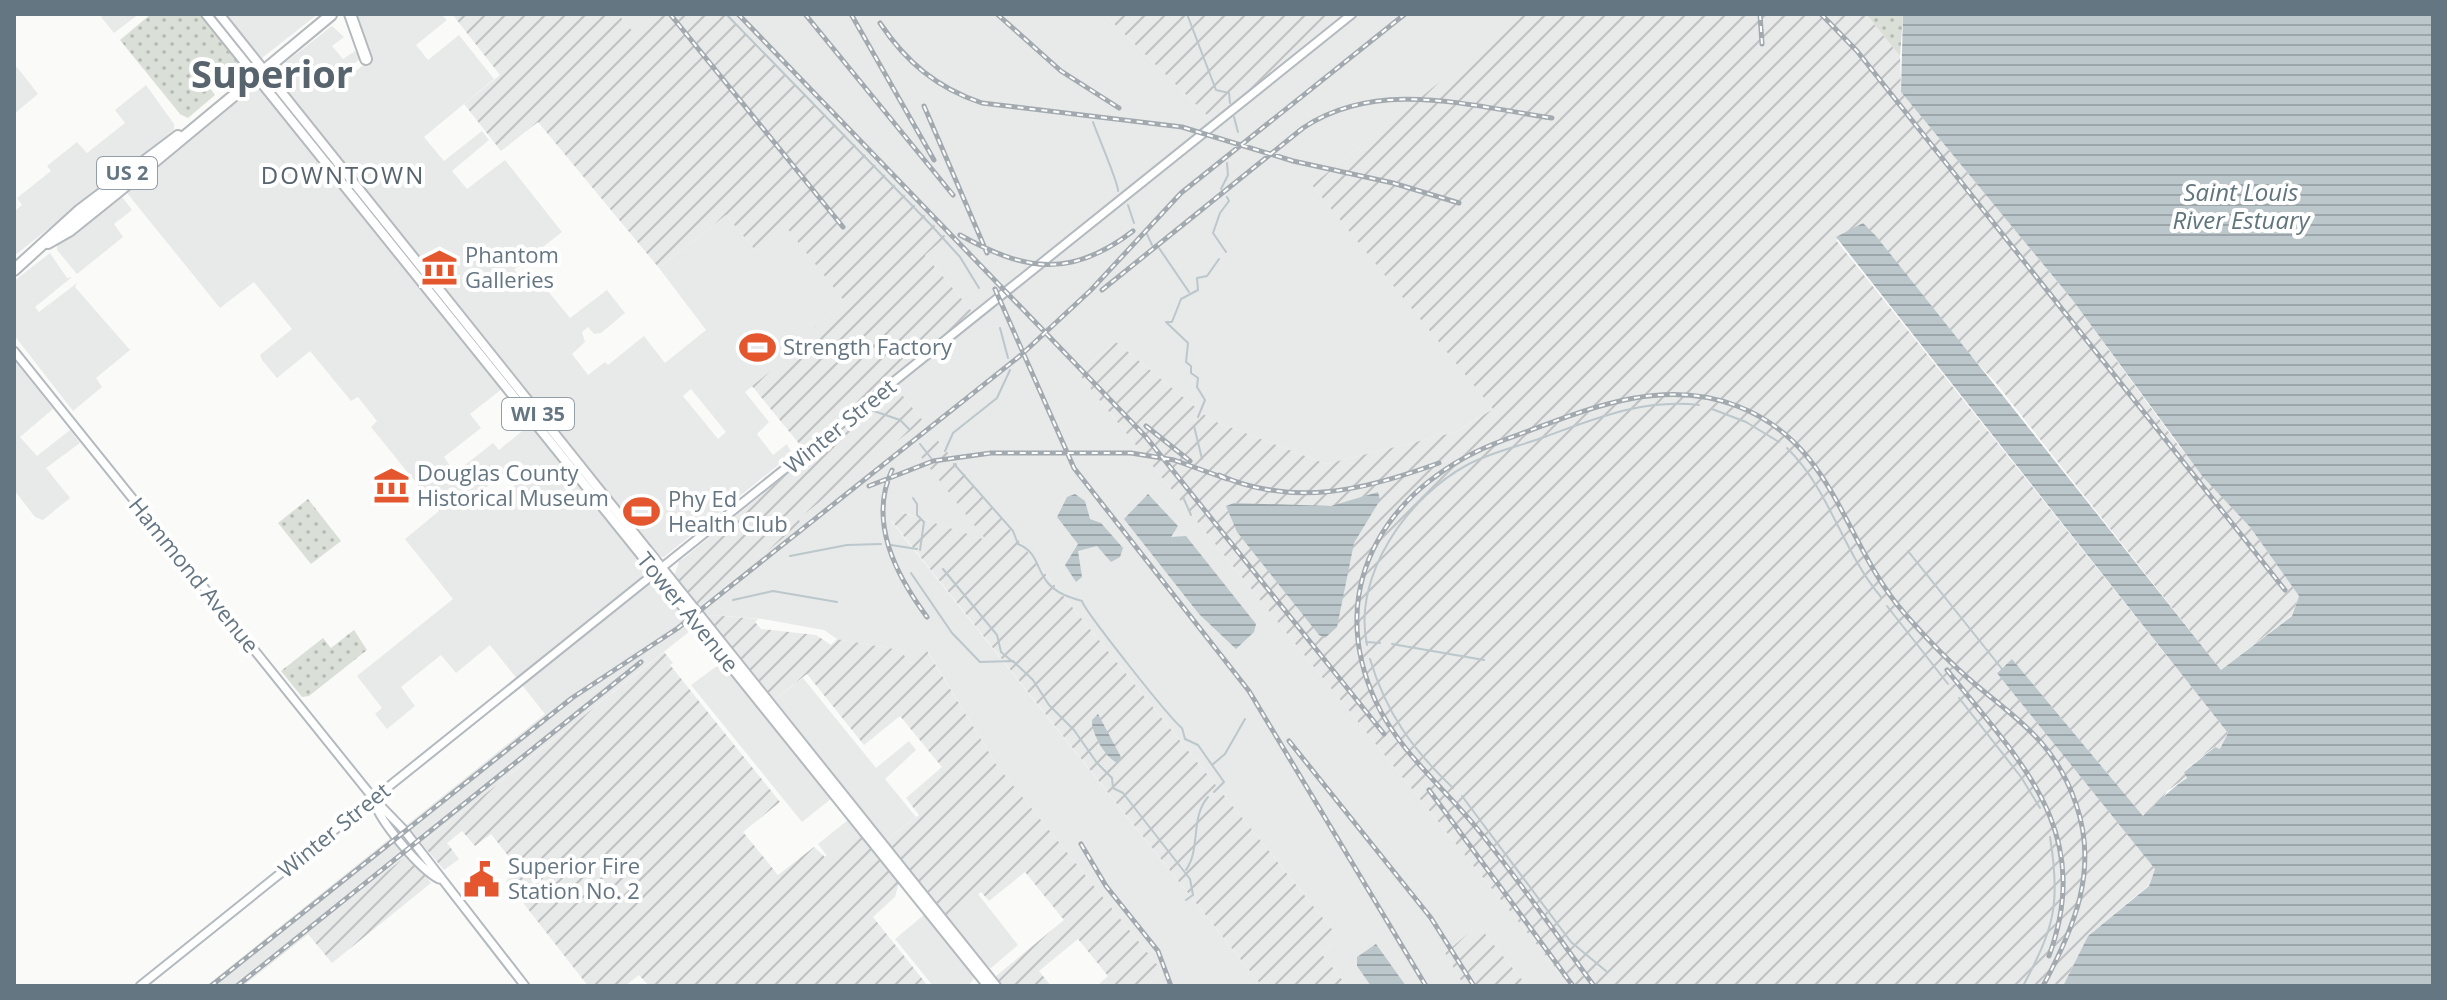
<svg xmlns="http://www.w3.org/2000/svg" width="2447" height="1000" font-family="'Open Sans',sans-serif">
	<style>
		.built { fill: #e8e9e9; fill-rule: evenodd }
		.industrial { fill: url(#industrial-furrows) }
		.park { fill: url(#park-dots) }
		.water { fill: url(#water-rules) }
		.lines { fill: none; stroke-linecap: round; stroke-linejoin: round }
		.stream { stroke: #bbc7cb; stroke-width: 2 }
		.secondary-casing { stroke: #b3babf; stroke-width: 11 }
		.primary-casing { stroke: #b5babe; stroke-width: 12 }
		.highway-casing { stroke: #b4b9bd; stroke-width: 14 }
		.secondary { stroke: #fff; stroke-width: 7 }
		.primary { stroke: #fff; stroke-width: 8 }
		.highway { stroke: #fff; stroke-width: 10 }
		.rail-casing { stroke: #a2aab0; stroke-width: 5 }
		.rail { stroke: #fff; stroke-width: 2; stroke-dasharray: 6; stroke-linecap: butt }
		.labels { text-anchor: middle; stroke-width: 8; stroke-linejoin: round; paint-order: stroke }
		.shield { fill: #fff; stroke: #939fa8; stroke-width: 2 }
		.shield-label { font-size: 20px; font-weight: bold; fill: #657683 }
		.poi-label { font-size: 22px; fill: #657683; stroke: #fff; text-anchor: start }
		.street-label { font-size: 22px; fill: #657683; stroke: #fff }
		.neighbourhood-label { font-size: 24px; letter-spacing: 2px; fill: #57646e; stroke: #fff }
		.water-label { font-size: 24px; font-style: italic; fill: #60757c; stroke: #fff }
		.town-label { font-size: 38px; font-weight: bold; fill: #57646e; stroke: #fff }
	</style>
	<defs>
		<pattern id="industrial-furrows" width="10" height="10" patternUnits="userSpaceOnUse" patternTransform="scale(2)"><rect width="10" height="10" fill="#e8e9e9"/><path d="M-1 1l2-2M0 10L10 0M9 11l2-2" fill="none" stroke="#c0c1c2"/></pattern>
		<pattern id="park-dots" width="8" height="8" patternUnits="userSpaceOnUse" patternTransform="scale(2)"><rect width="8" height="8" fill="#dadfd7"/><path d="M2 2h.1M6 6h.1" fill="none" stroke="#b4b9b4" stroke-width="1.8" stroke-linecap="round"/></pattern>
		<pattern id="water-rules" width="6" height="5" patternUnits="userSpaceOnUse" patternTransform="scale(2)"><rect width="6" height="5" fill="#bbc7cb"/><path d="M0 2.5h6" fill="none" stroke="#9ca6aa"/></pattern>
	</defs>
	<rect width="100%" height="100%" fill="#fafaf8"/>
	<!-- built -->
	<path class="built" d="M104,14H139L114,33L101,17Z
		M225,14H318L262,58Z
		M353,14H441L447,20L416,45L428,60L459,35L494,79L424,137L444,161L482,131L489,140L452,171L467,189L505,160L562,232L534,254L524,248L518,253L524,264L514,269L520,277L533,273L570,318L607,290L625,313L601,333L594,334L588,327L582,332L585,342L572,354L588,375L605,362L608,365L644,336L665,363L706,330L659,268L726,215L756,251L787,227L846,302L815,326L819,333L745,392L769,422L757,434L773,455L787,444L792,454L664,557L656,556L276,79L277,69L332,26L344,37L332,46L343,59L355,51L361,58L329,84L333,89L372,58ZM691,389L726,432L718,439L683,396Z
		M618,14H658L634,34Z
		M726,14H1104L1213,121L975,315L925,255L945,237Z
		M1358,14H1517L1520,18L1312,185L1494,408L1456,432L1326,464L1211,420L1116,342L1078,373L1570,986H1527L1478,925L1445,953L1464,986H1347L1321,953L1339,938L937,439L988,541L902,512L891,521L1262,986H1146L1163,972L996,764L928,652L911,664L900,650L837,639L824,630L763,619L711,615L707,618L699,608L800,523L797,519L923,421L895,386Z
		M17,67L38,94L14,114V69Z
		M146,85L174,124V130L14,256V212L22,205L17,198L51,171L47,166L77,142L87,153L125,123L115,110Z
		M254,88H262L503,388L470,414L481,428L444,457L455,473L493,443L499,450L532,423L695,627L243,986H206L545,714L490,645L456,673L441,655L401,687L415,706L387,729L375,714L382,708L357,676L453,599L405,539L439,511L371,427L377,421L358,397L351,401L310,351L277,378L262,360L260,355L292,329L254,282L220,308L127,193L128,189ZM515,464L525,477L484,509L474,497Z
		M116,198H123L132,210L114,224L123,237L77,274L57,250V245Z
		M50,253L67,278L72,277L35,307L39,312L77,283L75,287L130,350L96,378L102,387L73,411L14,335V281Z
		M14,360L53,409L20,437L37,456L70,430L80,443L46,468L70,498L43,520L35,517L14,490Z
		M721,663L832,798L802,822L691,685Z
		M803,678L876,768L909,741L916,750L885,779L916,817L885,841L773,701Z
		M848,820L858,831L827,856L818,844Z
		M978,894L1018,945L991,968L985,966L948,919Z
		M925,914L975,977L968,986H933L895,939Z"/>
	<!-- industrial -->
	<path class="industrial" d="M452,14H618L634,33L658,14H726L946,237L925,255L975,315L809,445L801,446L752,386L819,333L814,327L845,302L787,228L756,251L726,215L659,268L538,122L501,151L464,104L500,75Z
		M1104,14H1347L1213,121Z
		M1517,14H1866L1900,56L1901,92L2071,298L2178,445L2250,527L2299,596L2292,615L2221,670L1996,383L1854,231L1836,240L2228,733L2220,750L2214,747L2184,771L2187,777L2167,791L2159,805L2143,816L2012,659L1997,672L2155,869L2149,885L2088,936L2063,986H1570L1078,373L1116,342L1211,420L1326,464L1456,432L1493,409L1312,185L1519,18Z
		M895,386L923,421L798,519L801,523L699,608L674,576L679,562Z
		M936,438L1339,938L1321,953L1347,986H1262L891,520L901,512L986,540L918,453Z
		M711,615L758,619L755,622L761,629L816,635L831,645L837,639L900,650L911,664L927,651L996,764L1163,972L1146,986H1097L1108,976L1078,939L1039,971L1051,986H1001L996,976L1064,920L1025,872L989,901L981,892L948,919L885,841L919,815L906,798L942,767L900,716L864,745L807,674L773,701L736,656V651L722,639L707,618Z
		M664,652L673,663L670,665L780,802L743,832L778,875L814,847L825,857L858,831L899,882L895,897L873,917L928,986H649L639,975L625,986H588L506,881L512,876L506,868L513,862L491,834L475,846L462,831L447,843L459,859L444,870L422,844Z
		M409,854L431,883L332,963L308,934Z
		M1478,925L1527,986H1464L1445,953Z"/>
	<!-- park -->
	<path class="park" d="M151,14H202L244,67L241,76L223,90L211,75L204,80L215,95L188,118L180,114L120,40Z
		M1866,14H1903L1900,56Z
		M308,499L341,541L311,564L278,523Z
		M354,630L367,650L309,696L302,697L281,671L323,638L331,648Z"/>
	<!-- water -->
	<path class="water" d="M1903,14H2433V986H2063L2088,936L2149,886L2155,869L1997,673L2012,659L2143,816C2158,803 2170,789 2187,778L2184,772L2215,747L2220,749L2228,733L1836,237L1863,223L1876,236L2221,670L2292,616L2299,596L2250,527L2203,477L2071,298L1901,92Z
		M1378,492L1380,500L1354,543L1337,627L1325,638L1319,635L1237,532L1226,506L1234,503L1331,506Z
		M1075,494L1085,501L1090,519L1101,523L1123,548L1120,557L1111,562L1097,546L1078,551L1082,577L1076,582L1065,565L1078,544L1057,517L1067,497Z
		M1148,494L1178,526L1171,537L1186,536L1256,624L1254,632L1236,649L1199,614L1124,519Z
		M1098,714L1121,757L1118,763C1106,759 1091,733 1092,720Z
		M1376,944L1406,986H1371L1357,966V957Z"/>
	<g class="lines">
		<!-- stream -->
		<path class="stream" d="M726,14L931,225L960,257L979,288
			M1187,14L1216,90L1229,93L1230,103
			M1234,117L1238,132
			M1093,122C1097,134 1119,184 1118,191
			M1221,189L1228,175L1227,163
			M1128,205L1134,223
			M1146,232L1152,245
			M1159,248L1189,292
			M1226,252L1213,233L1220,213L1229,201L1227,197
			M1000,328L1008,358
			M868,409L900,420L910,430
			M1712,409L1746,422L1779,442
			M1198,417L1205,400L1197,387L1198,378L1191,373V366L1186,362L1188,343L1166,322H1172L1181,299L1198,290L1197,278L1207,276L1219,259
			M1194,426L1202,459
			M920,444L931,458
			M1787,448C1830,490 1842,551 1881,597
			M945,451L953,433L997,398L1010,370
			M954,464L1013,531L1018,544C1038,552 1036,569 1048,583C1057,594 1072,598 1082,601C1084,610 1170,719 1182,728L1185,739L1198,745L1212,765
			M1183,497L1191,515
			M913,498L917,504V515L924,522L920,550
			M891,545L917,549
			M1908,551L2002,669
			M790,556L847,545L881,544
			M943,569L997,635L1001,652L1013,662
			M911,573L952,633L980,662L1013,661L1033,680L1049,705L1074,730L1097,763L1112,778L1113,788L1123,793L1190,879L1193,895L1186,900
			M733,600L773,591L837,602
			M1887,606L1948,684
			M1366,642L1380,643
			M1392,644L1484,660
			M1367,645C1352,575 1408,497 1467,465C1491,452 1521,446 1547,436C1599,417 1643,399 1699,405
			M1370,659C1386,713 1413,750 1453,788
			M1959,698L2021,777L2040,808
			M1214,792L1224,782L1212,765L1225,754L1245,719
			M1462,796L1571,942L1606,971
			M1186,870C1201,849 1190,817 1208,797
			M2023,986C2054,928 2061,904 2050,837"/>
		<defs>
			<path id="secondary" d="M14,351L374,799L404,830L525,986
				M374,801C380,822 420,869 439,879
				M140,986L1352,14"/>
			<path id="primary" d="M206,14L988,986
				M219,14L996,986"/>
			<path id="highway" d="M350,14L366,59
				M48,243L69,231L120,190L331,15
				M14,270L80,210L178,136"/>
		</defs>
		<!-- secondary casing -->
		<use href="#secondary" class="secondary-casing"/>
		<!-- primary casing -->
		<use href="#primary" class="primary-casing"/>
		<!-- highway casing -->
		<use href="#highway" class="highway-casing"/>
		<!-- secondary -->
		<use href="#secondary" class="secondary"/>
		<!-- primary -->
		<use href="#primary" class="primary"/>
		<!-- highway -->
		<use href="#highway" class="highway"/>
		<defs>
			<path id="rail" d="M670,14L843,227
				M738,14L1146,437L1384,734
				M805,14L953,195
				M851,14L934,160
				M997,14L1061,71L1119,108
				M1760,14L1762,44
				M1821,14L1857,51L2285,590
				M880,23C906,62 937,88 982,103L1182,127L1293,161L1393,183L1459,203
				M924,106L987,253
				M960,235C1025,271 1071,279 1133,231
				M995,289L1074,468L1249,691L1426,986
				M1102,290L1303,128C1378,78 1470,106 1552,118
				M1146,426L1190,461
				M892,470C868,522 896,575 927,617
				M1219,475C1294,508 1365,490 1439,463
				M869,486L933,461L991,453H1131L1174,460L1227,479
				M1947,670C2020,762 2095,830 2049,956
				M1289,741L1431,918L1474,986
				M1429,790L1573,986
				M1081,844L1106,886L1158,951L1171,986
				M211,986L572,698L678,628L1021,355L1091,290L1181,193L1405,14
				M237,986L641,662
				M1594,986C1555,933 1517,877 1475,826C1441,785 1399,751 1376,702C1321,584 1391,481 1504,440C1579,413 1657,375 1737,406C1836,444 1842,542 1905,614C1927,639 1951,664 1976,685C2021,722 2056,745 2076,804C2099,870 2074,928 2043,986"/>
		</defs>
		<!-- rail casing -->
		<use href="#rail" class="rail-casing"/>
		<!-- rail -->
		<use href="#rail" class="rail"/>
	</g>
	<!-- icons -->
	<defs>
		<symbol id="museum-bare" viewBox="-9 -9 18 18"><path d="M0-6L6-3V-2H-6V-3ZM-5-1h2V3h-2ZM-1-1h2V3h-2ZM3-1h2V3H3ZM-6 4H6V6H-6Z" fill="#e4572e" stroke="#fff" stroke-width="2.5" paint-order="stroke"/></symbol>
		<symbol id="stadium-bare" viewBox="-9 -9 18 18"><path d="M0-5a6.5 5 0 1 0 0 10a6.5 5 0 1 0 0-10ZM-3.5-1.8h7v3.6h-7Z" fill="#e4572e" stroke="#fff" stroke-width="2.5" paint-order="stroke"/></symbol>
		<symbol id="civic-bare" viewBox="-9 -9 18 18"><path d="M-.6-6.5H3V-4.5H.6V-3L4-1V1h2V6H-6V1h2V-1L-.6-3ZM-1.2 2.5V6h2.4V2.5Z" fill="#e4572e" stroke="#fff" stroke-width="2.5" paint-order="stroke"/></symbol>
	</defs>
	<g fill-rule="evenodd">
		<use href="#museum-bare" x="414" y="242" width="51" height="51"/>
		<use href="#stadium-bare" x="732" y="322" width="51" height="51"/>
		<use href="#museum-bare" x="366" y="460" width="51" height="51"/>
		<use href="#stadium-bare" x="616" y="486" width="51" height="51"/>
		<use href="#civic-bare" x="456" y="854" width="51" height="51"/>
	</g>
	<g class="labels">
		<!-- shield labels -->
		<g class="shield">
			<rect x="97" y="157" width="60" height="32" rx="6"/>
			<rect x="502" y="398" width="72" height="32" rx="6"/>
		</g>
		<g class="shield-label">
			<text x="127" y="180">US 2</text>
			<text x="538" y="421">WI 35</text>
		</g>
		<!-- poi labels -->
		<g class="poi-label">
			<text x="465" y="263">Phantom<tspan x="465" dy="25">Galleries</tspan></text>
			<text x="783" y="355">Strength Factory</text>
			<text x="417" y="481">Douglas County<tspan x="417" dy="25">Historical Museum</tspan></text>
			<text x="668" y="507">Phy Ed<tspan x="668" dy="25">Health Club</tspan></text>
			<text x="508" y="874">Superior Fire<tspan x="508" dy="25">Station No. 2</tspan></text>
		</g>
		<!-- street labels -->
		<g class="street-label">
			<text transform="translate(840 426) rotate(-39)" y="8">Winter Street</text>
			<text transform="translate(194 575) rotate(51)" y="8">Hammond Avenue</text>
			<text transform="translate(688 612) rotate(51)" y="8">Tower Avenue</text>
			<text transform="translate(334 830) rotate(-39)" y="8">Winter Street</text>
		</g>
		<!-- neighbourhood labels -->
		<g class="neighbourhood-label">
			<text x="343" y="184">DOWNTOWN</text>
		</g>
		<!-- water labels -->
		<g class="water-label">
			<text x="2241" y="201">Saint Louis<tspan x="2241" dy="28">River Estuary</tspan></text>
		</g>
		<!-- town labels -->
		<g class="town-label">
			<text x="272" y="88">Superior</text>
		</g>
	</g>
	<!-- border -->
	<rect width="2447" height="1000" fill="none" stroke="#657683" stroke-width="32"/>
</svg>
